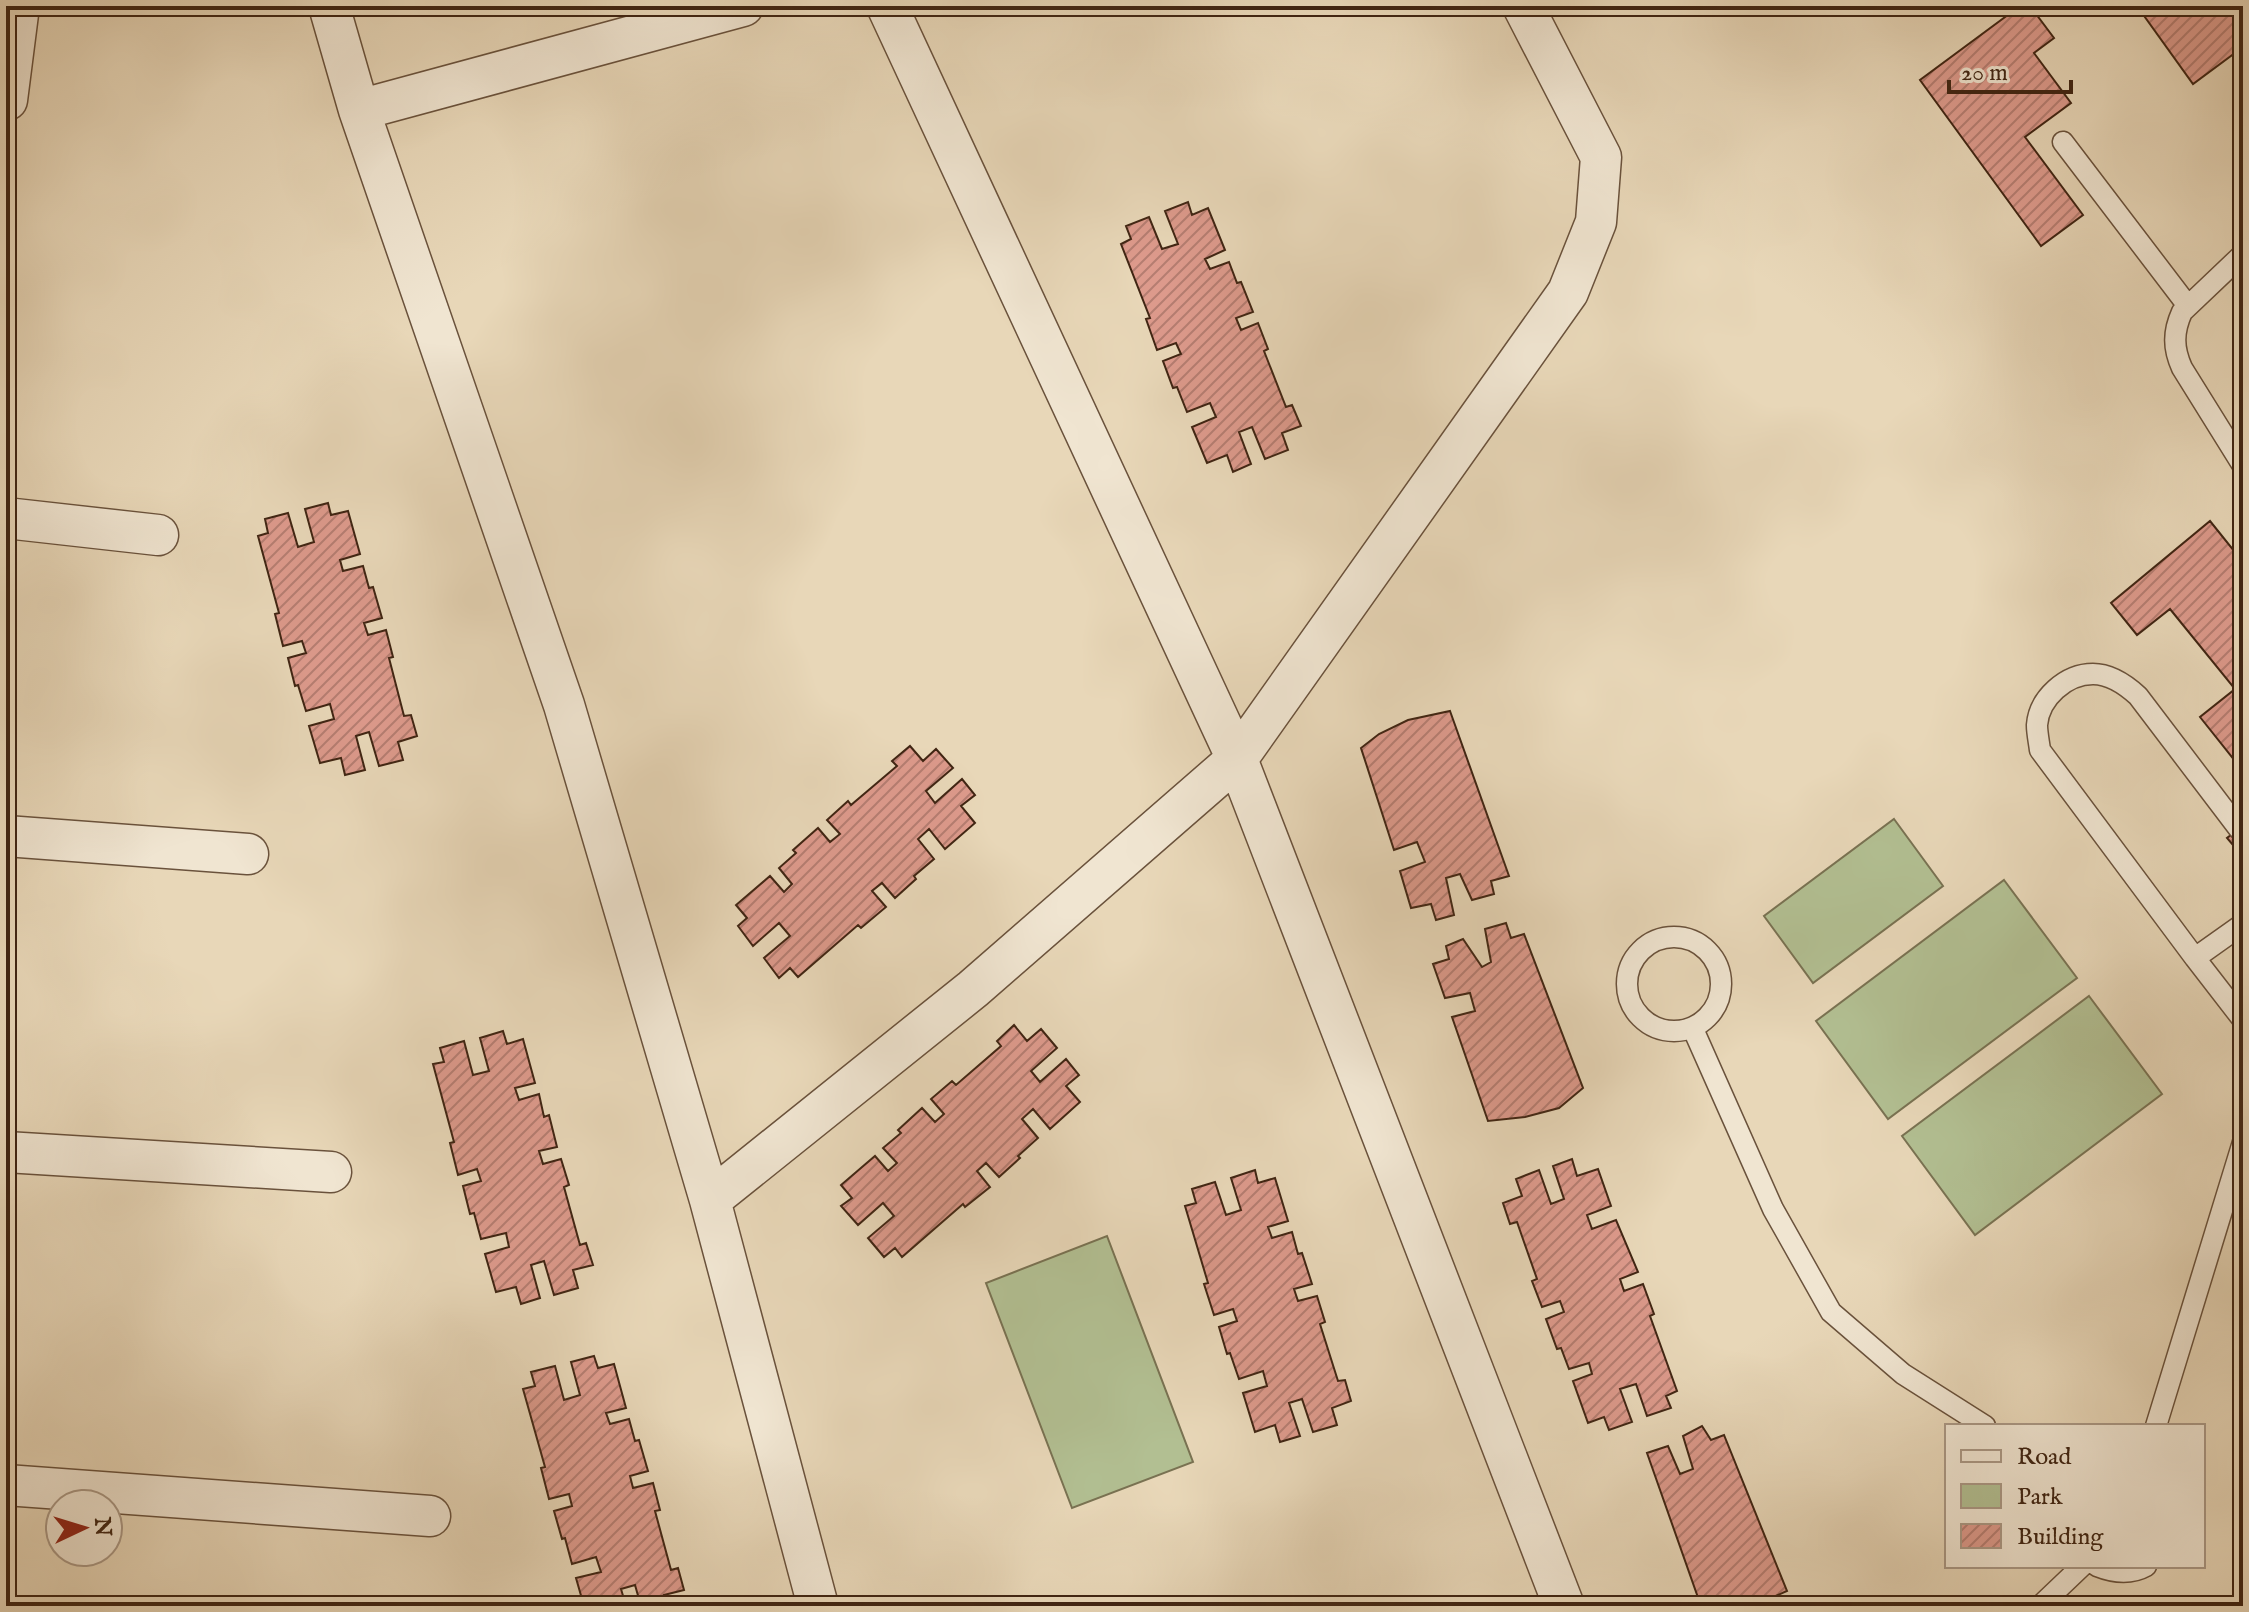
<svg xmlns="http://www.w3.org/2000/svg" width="2249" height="1612" font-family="'IM FELL English',serif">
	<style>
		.green { fill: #b2bf92; stroke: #797252; stroke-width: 2 }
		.building { fill: url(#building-hatch); stroke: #402513; stroke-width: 2 }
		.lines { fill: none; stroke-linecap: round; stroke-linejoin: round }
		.lane-casing { stroke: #6a523c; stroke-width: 23 }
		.street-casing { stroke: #6a523c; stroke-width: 43 }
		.lane { stroke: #f0e5d1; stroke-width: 20 }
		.street { stroke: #f0e5d1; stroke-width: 40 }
	</style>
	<defs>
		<pattern id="building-hatch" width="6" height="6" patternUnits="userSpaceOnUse" patternTransform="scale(2)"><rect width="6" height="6" fill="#dd9a8c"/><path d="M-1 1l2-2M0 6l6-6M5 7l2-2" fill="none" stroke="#b57d71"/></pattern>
	</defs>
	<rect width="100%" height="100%" fill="#e8d7b8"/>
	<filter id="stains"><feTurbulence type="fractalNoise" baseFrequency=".0025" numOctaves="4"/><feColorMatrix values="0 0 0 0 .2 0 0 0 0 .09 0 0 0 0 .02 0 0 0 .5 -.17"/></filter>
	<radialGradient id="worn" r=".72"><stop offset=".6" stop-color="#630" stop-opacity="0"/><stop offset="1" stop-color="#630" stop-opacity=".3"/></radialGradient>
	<!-- green -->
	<path class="green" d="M1894,819L1943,886L1813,983L1764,916Z
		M2004,880L2077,978L1888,1119L1816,1021Z
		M2089,996L2162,1094L1975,1235L1902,1136Z
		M1107,1236L1193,1462L1072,1508L986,1283Z"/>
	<!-- building -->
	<path class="building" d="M2020,6H2030L2054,38L2034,53L2071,103L2025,137L2083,215L2041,246L1920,80Z
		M2137,6H2237L2243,15V47L2193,84Z
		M1188,202L1192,215L1208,208L1225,250L1205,259L1210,269L1229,262L1237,283L1241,282L1253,312L1236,318L1241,330L1258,323L1268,349L1264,351L1286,407L1292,405L1301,426L1282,433L1288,450L1265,459L1252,427L1239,432L1251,464L1233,472L1227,455L1207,463L1192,427L1216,417L1210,403L1187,412L1177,387L1173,388L1163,361L1181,354L1176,343L1157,350L1146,319L1150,318L1121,244L1131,239L1126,226L1149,217L1162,249L1178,244L1165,211Z
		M328,503L331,515L348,511L360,554L340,560L343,571L363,566L369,588L373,587L382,618L364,623L368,635L386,630L393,657L389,658L404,716L411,715L417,736L398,742L403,760L379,766L369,732L356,736L365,770L345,775L341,758L320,763L309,726L334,719L330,704L306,711L298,685L295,686L288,658L306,653L302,641L283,646L275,614L279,613L258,536L268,533L265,519L288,513L298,547L314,542L305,509Z
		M2210,521L2243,562V771L2200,717L2235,689L2170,609L2137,635L2111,603Z
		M1450,711L1509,876L1491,881L1494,894L1472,900L1460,874L1446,878L1454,915L1436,920L1431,904L1411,908L1400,871L1425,862L1417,842L1394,850L1361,748L1379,734L1408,720Z
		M910,746L923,761L936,749L953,768L926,791L935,803L962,779L975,795L961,806L975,823L945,849L929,829L918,839L934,859L914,876L916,879L895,898L882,883L872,891L886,907L861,928L858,925L798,977L790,968L779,978L764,958L790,936L779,923L753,946L738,926L747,918L736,905L770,876L784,892L792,884L779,868L796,853L793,850L818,828L830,842L840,834L827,820L848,801L851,805L897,766L892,761Z
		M2243,826V857L2227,838Z
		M1506,923L1511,938L1524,934L1583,1088L1559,1108L1525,1117L1488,1121L1452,1017L1475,1011L1470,993L1445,998L1433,964L1449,959L1446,946L1463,939L1482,967L1491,962L1485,929Z
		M1014,1025L1027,1041L1041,1029L1057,1048L1031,1071L1040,1082L1066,1059L1079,1075L1066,1086L1080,1102L1050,1129L1033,1109L1022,1119L1038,1138L1018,1156L1020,1158L999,1177L986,1163L977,1171L990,1187L965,1207L963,1204L902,1257L895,1248L884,1257L868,1238L894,1216L883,1203L858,1225L841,1206L852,1198L841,1185L875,1156L888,1171L897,1163L883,1148L901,1133L898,1130L922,1108L935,1122L944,1114L931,1099L952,1081L956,1085L1001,1046L997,1041Z
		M503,1031L507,1044L523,1039L535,1083L515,1088L519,1100L539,1094L544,1117L549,1115L557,1147L539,1151L543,1164L561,1159L569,1185L564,1187L580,1245L586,1243L593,1265L573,1270L578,1288L554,1295L544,1261L531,1265L540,1298L521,1304L516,1287L496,1292L485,1254L509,1247L506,1233L481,1239L474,1213L470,1214L463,1186L481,1181L477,1169L458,1175L450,1143L454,1142L433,1064L444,1062L440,1048L464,1041L473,1075L489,1071L480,1038Z
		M1572,1159L1577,1176L1598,1169L1611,1206L1587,1215L1592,1229L1616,1220L1638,1272L1620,1279L1624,1291L1643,1284L1654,1314L1650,1316L1677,1391L1666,1396L1671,1408L1647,1416L1636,1384L1620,1389L1632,1422L1609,1430L1604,1417L1588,1423L1573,1381L1592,1374L1589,1363L1569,1369L1561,1348L1557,1349L1546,1319L1564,1312L1560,1301L1542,1307L1532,1281L1537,1279L1517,1222L1510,1224L1503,1203L1522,1196L1516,1179L1539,1170L1551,1204L1564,1199L1553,1166Z
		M1255,1170L1258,1183L1275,1178L1288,1221L1268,1227L1272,1238L1292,1232L1298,1254L1302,1253L1312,1284L1294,1289L1298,1301L1317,1296L1325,1322L1320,1324L1338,1381L1345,1380L1351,1401L1332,1408L1337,1425L1313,1432L1302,1399L1289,1403L1300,1436L1280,1442L1275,1425L1255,1432L1243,1393L1267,1386L1263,1371L1239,1379L1230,1353L1227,1354L1219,1327L1237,1321L1233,1309L1214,1315L1204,1284L1208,1283L1185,1206L1196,1203L1192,1189L1215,1182L1226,1215L1241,1210L1231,1178Z
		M594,1356L598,1368L614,1364L626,1408L606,1413L610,1424L629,1419L635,1441L639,1440L648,1471L630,1476L633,1488L653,1483L660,1510L655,1511L671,1570L678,1568L684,1590L664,1595L667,1606H641L635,1585L621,1589L626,1606H584L576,1578L601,1572L596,1557L572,1564L565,1538L562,1539L554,1511L572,1506L569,1494L549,1499L541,1468L545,1467L523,1389L535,1386L531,1372L555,1366L564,1400L580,1395L571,1362Z
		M1702,1426L1711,1440L1724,1435L1787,1591L1753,1606H1701L1647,1453L1668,1446L1680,1474L1693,1469L1683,1436Z"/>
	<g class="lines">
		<defs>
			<path id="lane" d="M2063,142L2188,306
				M2243,254L2182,312C2173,332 2173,348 2182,368L2243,466
				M2239,829L2138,696C2126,685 2111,674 2093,674C2066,674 2039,698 2037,725C2037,733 2039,742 2040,750L2195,958L2243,924
				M1627 984a47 47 0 1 1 94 0a47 47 0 1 1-94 0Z
				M2195,958L2243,1020
				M1693,1029L1773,1209L1831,1312L1903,1374L1985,1426
				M2156,1426L2243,1142
				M2097,1566C2112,1572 2130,1575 2146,1566
				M2040,1606L2082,1566"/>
			<path id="street" d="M329,6L359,110L564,705L710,1200L818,1606
				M887,6L1237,759L1564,1606
				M7,100L19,6
				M359,110L743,6
				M6,518L158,535
				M6,836L248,854
				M6,1152L331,1172
				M710,1200L973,989L1237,759L1568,292L1596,222L1601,157L1523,6
				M6,1485L430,1516"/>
		</defs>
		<!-- lane casing -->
		<use href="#lane" class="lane-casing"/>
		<!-- street casing -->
		<use href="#street" class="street-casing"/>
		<!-- lane -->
		<use href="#lane" class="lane"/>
		<!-- street -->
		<use href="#street" class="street"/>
	</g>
	<!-- margin -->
	<rect width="2249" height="1612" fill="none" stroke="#e8d7b8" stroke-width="32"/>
	<rect x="8" y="8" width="2233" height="1596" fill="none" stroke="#402513" stroke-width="4"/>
	<rect x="16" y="16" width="2217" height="1580" fill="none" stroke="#402513" stroke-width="2"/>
	<!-- legend -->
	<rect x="1945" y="1424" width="260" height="144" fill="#f0e5d1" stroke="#aa9885" stroke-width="2"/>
	<rect x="1961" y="1450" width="40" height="12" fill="#f0e5d1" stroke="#aa9885" stroke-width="2"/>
	<text x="2017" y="1464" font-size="24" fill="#402513">Road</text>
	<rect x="1961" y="1484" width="40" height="24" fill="#b2bf92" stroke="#aa9885" stroke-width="2"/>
	<text x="2017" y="1504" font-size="24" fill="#402513">Park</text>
	<rect x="1961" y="1524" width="40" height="24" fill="url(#building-hatch)" stroke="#aa9885" stroke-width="2"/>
	<text x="2017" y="1544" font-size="24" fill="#402513">Building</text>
	<!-- north arrow -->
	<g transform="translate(84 1528) rotate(86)"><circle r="38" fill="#f0e5d1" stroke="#aa9885" stroke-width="2"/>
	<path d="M0-6L14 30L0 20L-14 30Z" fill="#8f2418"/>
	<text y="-12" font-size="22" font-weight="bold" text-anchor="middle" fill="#402513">N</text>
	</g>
	<!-- scale -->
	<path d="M1949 80v12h122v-12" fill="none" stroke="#402513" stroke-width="4"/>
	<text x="1961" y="80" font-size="24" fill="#402513" stroke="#f0e5d1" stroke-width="6" paint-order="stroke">20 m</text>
	<rect width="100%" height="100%" filter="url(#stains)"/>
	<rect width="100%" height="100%" fill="url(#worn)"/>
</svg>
